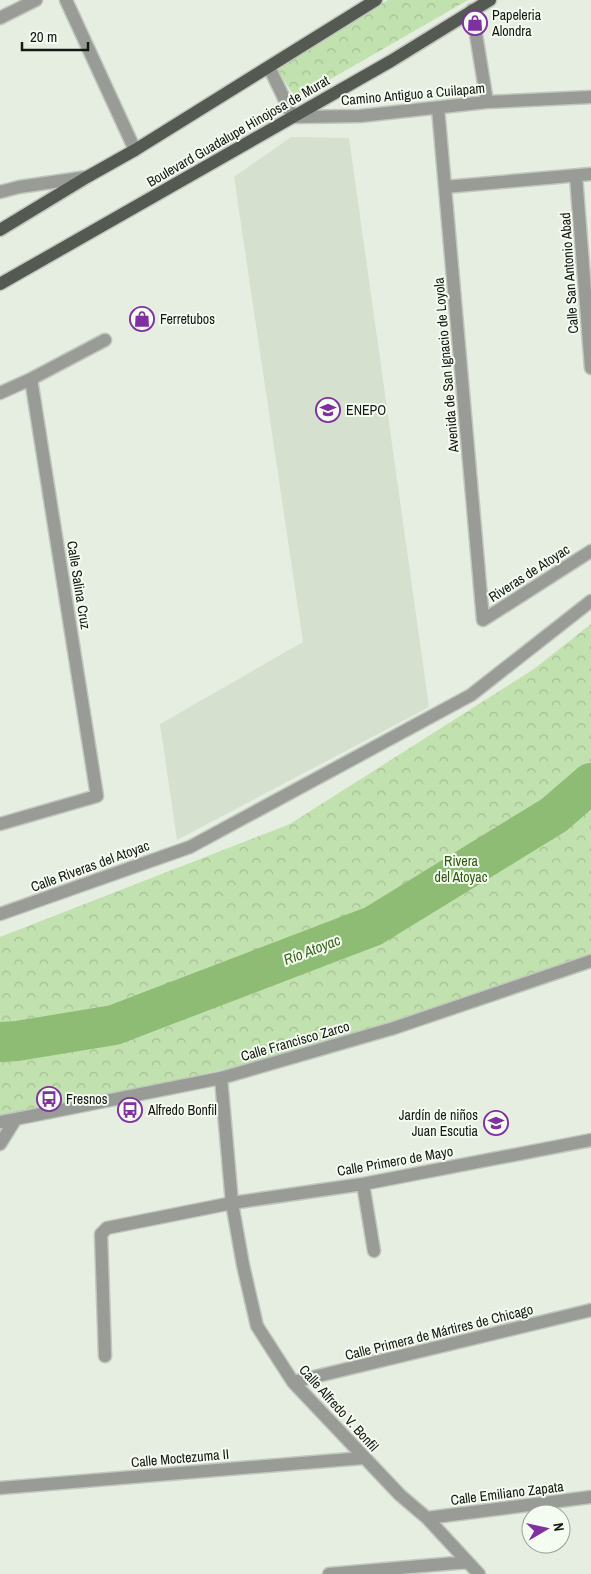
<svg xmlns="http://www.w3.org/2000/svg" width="591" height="1574" font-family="'Archivo Narrow',sans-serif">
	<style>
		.built { fill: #d5e0cf }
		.park { fill: url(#park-crowns) }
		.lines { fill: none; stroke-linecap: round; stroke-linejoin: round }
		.river { stroke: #8fbc74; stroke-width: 40 }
		.minor-casing { stroke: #c1c7bd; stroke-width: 15 }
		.major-casing { stroke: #c1c7bd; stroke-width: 15 }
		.minor { stroke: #989b96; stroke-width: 12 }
		.major { stroke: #545951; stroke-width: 12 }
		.labels { text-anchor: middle; stroke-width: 4; stroke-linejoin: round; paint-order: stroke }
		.poi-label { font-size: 14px; fill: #161814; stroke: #f4fbf0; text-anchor: start }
		.street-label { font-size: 14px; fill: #161814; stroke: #f4fbf0 }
		.park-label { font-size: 14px; fill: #31590d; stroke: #f4fbf0 }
		.water-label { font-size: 15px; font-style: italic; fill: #3b651b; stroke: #f4fbf0 }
	</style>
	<defs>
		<pattern id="park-crowns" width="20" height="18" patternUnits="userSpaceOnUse" patternTransform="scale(1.25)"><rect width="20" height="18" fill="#c1e1ae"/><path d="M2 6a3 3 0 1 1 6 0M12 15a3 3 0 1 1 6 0" fill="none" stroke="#a5c095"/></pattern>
	</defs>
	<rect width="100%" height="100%" fill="#e6eee2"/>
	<!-- built -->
	<path class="built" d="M291,137L349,138L429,707L177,840L160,724L303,642L234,177Z"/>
	<!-- park -->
	<path class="park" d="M388,0H468L296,99L277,69Z
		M591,624V961L394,1028L15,1120H0V937L290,824L534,669Z"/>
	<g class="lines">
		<!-- river -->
		<path class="river" d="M0,1042L17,1041L114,1025L373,926L554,815L591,783"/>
		<defs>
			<path id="minor" d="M66,0L135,150
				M472,10L487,102
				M0,18L36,0
				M269,67L293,117L360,116L487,102L591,97
				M438,108L483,620L591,551
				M576,176L591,368
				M445,187L591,174
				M0,192L19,187L87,177
				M0,393L31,379L105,340
				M0,824L97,796L31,379
				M0,914L190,847L471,695L591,601
				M221,1078L232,1203L243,1265L257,1326L293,1382L400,1495L427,1518L479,1574
				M0,1122L221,1078L394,1028L591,961
				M0,1144L15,1120
				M363,1184L374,1251
				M105,1356L101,1234L107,1228L232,1203L363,1184L591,1140
				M293,1382L591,1310
				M0,1488L363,1458
				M427,1518L591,1497
				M329,1574L468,1562"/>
			<path id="major" d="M0,230L87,177L135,150L376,0
				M0,284L391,61L490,0"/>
		</defs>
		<!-- minor casing -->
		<use href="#minor" class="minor-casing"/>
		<!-- major casing -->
		<use href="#major" class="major-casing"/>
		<!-- minor -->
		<use href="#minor" class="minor"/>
		<!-- major -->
		<use href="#major" class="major"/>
	</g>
	<!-- icons -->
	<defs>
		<symbol id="shop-ring" viewBox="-11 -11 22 22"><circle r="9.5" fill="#f4fbf0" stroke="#8030a0" stroke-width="1.5"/><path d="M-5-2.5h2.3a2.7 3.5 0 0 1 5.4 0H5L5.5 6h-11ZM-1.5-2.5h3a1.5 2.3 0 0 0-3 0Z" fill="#8030a0"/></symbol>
		<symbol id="university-ring" viewBox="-11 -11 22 22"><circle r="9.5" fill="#f4fbf0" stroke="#8030a0" stroke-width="1.5"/><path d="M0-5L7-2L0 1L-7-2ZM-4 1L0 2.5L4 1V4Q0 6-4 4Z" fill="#8030a0"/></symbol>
		<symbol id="bus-ring" viewBox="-11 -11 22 22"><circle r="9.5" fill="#f4fbf0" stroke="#8030a0" stroke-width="1.5"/><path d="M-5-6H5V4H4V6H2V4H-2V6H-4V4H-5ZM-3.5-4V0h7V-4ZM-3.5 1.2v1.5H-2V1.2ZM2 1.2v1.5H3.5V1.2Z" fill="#8030a0"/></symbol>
		<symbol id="school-ring" viewBox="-11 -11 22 22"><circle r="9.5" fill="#f4fbf0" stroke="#8030a0" stroke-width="1.5"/><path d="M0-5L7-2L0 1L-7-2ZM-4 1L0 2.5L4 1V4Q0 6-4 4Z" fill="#8030a0"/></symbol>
	</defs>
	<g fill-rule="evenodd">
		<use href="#shop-ring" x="461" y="9" width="28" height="28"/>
		<use href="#shop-ring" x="128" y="305" width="28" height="28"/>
		<use href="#university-ring" x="314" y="396" width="28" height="28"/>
		<use href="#bus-ring" x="35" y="1085" width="28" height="28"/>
		<use href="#bus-ring" x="116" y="1096" width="28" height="28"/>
		<use href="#school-ring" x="482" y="1109" width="28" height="28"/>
	</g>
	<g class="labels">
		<!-- poi labels -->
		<g class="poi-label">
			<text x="492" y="20">Papeleria<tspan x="492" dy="16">Alondra</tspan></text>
			<text x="160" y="324">Ferretubos</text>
			<text x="346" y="415">ENEPO</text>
			<text x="66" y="1104">Fresnos</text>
			<text x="148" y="1115">Alfredo Bonfil</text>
			<text x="478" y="1120" text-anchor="end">Jardín de niños<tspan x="478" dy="16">Juan Escutia</tspan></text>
		</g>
		<!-- street labels -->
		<g class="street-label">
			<text transform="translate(413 94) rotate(-5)" y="5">Camino Antiguo a Cuilapam</text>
			<text transform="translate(238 131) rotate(-30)" y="5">Boulevard Guadalupe Hinojosa de Murat</text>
			<text transform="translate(569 273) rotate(-94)" y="5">Calle San Antonio Abad</text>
			<text transform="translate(446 365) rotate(-95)" y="5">Avenida de San Ignacio de Loyola</text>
			<text transform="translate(529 573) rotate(-33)" y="5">Riveras de Atoyac</text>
			<text transform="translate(79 585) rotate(81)" y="5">Calle Salina Cruz</text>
			<text transform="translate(90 866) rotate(-20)" y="5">Calle Riveras del Atoyac</text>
			<text transform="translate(295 1041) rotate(-16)" y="5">Calle Francisco Zarco</text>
			<text transform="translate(395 1161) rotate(-10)" y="5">Calle Primero de Mayo</text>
			<text transform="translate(439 1332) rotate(-14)" y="5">Calle Primera de Mártires de Chicago</text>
			<text transform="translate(339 1408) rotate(48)" y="5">Calle Alfredo V. Bonfil</text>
			<text transform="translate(180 1458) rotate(-5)" y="5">Calle Moctezuma II</text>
			<text transform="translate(507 1493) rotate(-7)" y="5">Calle Emiliano Zapata</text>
		</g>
		<!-- park labels -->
		<g class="park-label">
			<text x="461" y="866">Rivera<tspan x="461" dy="16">del Atoyac</tspan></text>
		</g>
		<!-- water labels -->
		<g class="water-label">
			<text transform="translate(312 950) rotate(-21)" y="5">Río Atoyac</text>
		</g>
	</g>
	<!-- north arrow -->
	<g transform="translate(546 1529) rotate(81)"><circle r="24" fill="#f4fbf0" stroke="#9ba098"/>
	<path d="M0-4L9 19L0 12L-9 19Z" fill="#8030a0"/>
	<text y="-8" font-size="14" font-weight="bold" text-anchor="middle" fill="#161814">N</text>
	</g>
	<!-- scale -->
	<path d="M22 42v8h66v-8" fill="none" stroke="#161814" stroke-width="2.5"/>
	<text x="30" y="42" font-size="15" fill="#161814" stroke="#f4fbf0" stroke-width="4" paint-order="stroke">20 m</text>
</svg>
